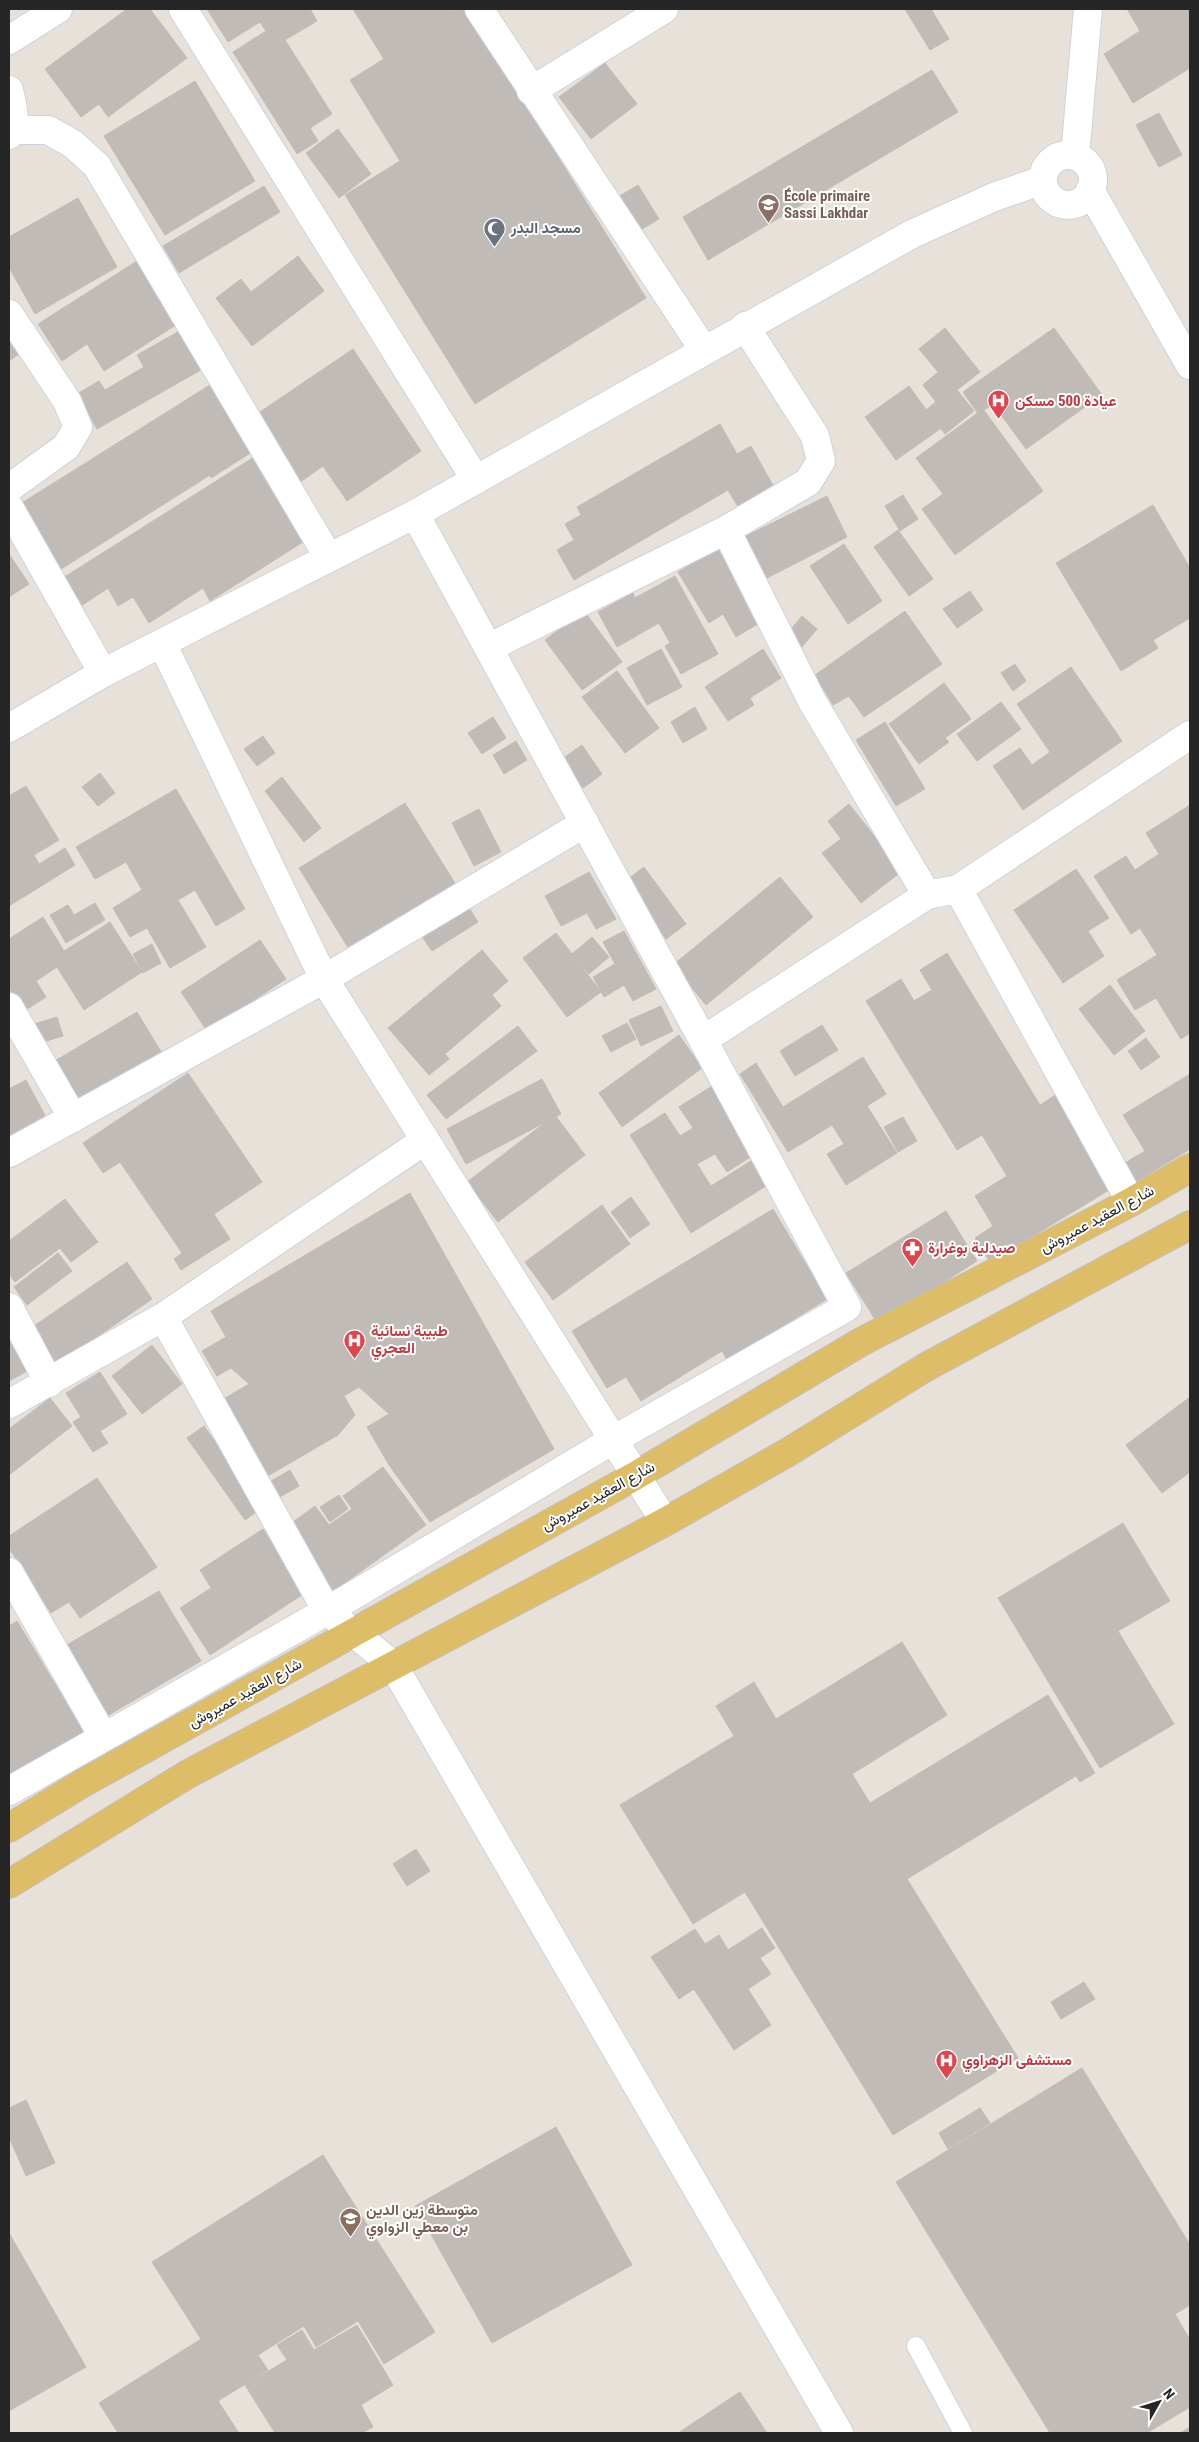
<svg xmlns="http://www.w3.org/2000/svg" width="1199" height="2442" font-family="'Roboto Condensed',Vazirmatn,sans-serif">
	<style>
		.building { fill: #c0bbb6; stroke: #c2bcb4 }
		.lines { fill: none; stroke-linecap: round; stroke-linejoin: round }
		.service-casing { stroke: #cfd2de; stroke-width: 20 }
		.minor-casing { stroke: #cfd2de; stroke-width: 30 }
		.tertiary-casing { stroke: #cfd2de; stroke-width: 30 }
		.secondary-casing { stroke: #cfd2de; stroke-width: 30 }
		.primary-casing { stroke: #c2c2c2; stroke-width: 30 }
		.service { stroke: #fff; stroke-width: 18 }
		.minor { stroke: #fff; stroke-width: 28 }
		.tertiary { stroke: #fff; stroke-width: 28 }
		.secondary { stroke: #fff; stroke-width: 28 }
		.primary { stroke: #debd68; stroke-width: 28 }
		.labels { text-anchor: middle; stroke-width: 4; stroke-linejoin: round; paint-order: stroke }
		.education-label { font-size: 15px; font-weight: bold; fill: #785e54; stroke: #fff; text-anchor: start }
		.worship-label { font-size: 15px; font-weight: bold; fill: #5b616d; stroke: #fff; text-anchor: start }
		.health-label { font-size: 15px; font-weight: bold; fill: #be3a42; stroke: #fff; text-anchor: start }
		.street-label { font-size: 15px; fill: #262626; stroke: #fff }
	</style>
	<rect width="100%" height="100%" fill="#e7e1d9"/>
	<!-- building -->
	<path class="building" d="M127,9H150L187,58L108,117L99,104L81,117L45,69Z
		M207,9H310L317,21L285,40L332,114L310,128L318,141L297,154L233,52L266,31L260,22L228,42Z
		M353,9H452L453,11L466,9L646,298L475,404L345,195L400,161L350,80L384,59Z
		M905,9H931L949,39L930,50Z
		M1127,9H1190V68L1133,103L1104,54L1140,31Z
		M605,63L637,104L591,139L559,97Z
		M932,70L958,112L708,260L683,217Z
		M195,81L255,181L165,235L104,136Z
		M1159,113L1182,155L1159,167L1136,125Z
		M338,129L371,174L339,198L306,153Z
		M638,185L659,219L639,231L618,197Z
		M264,186L280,212L179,273L163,246Z
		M78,198L117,267L35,314L9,267V237Z
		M298,256L324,291L252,346L216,298L241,279L251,292Z
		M137,261L157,292L182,321L104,371L87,344L62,361L38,324Z
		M945,328L980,372L957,390L974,411L945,434L926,410L936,402L923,385L938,372L919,349Z
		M1054,328L1102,395L1026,449L993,404L978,414L963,392Z
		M183,329L206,367L97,429L77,394L99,381L105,390L144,367L137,355Z
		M9,330L23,351L9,361Z
		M353,349L421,451L347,501L323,466L299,483L254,416Z
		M210,385L252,452L211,478L210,475L58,571L17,506Z
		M909,386L940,429L896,460L865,417Z
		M983,409L1043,491L955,555L922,509L943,494L916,458Z
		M720,424L737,454L751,446L775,489L740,510L728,490L574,580L557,550L574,540L565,524L581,515L577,507Z
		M254,457L306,540L210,601L203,588L149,623L133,597L118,606L108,588L81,606L63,578Z
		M903,495L918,519L900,531L885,506Z
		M827,496L847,537L767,578L746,536Z
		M1153,505L1190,568V618L1153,640L1158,648L1121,671L1056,563Z
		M898,530L933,579L909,596L874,547Z
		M844,544L882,601L848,624L810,566Z
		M718,549L761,622L736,637L723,614L709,623L678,572Z
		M9,554L29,584L9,597Z
		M675,576L718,654L681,674L665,646L670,643L659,623L617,647L598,612L633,593L635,598Z
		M970,591L983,610L957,628L943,609Z
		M584,611L622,662L582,690L545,640Z
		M905,611L942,664L864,717L849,696L833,705L815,675Z
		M802,616L817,629L802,647L787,634Z
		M661,649L682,687L647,705L627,668Z
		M763,649L781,678L750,698L754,705L728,721L705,687Z
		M1015,664L1026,681L1013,691L1001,673Z
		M1071,667L1122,741L1023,810L993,766L1020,748L1032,765L1050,752L1017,704Z
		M617,671L659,728L625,753L582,697Z
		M944,683L971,719L945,738L949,742L919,764L889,724Z
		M1001,702L1021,729L977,761L957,734Z
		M695,707L707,729L683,743L671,722Z
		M493,717L506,738L482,754L468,733Z
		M885,722L925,789L896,806L856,740Z
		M263,736L275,753L257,766L244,749Z
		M516,741L527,760L504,774L493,755Z
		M582,745L602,774L583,788L562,759Z
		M100,773L115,793L98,806L82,787Z
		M282,777L321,828L304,842L265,791Z
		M26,786L59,840L34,855L39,864L65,848L75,865L9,906V796Z
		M176,789L245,909L216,926L195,890L178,900L206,947L170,968L147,928L130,937L113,908L142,890L126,862L95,879L76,847Z
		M405,803L458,888L352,954L299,868Z
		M849,804L902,871L861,903L822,853L841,839L828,821Z
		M1190,805V1033L1181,1039L1156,998L1135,1010L1117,980L1157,955L1140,928L1131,934L1094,876L1126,856L1135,870L1159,854L1146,833Z
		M479,809L501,852L474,866L452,823Z
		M644,867L686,924L666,939L624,882Z
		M1076,869L1109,918L1088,931L1104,956L1063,983L1014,910Z
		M589,872L616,919L596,929L587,913L561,926L545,896Z
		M780,877L813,917L706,1005L673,965Z
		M95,903L105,920L66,943L50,915L68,905L74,915Z
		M468,906L478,922L432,951L421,935Z
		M43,917L64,951L110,922L142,972L84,1010L57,967L36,981L46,997L24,1011L9,988V939Z
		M624,931L656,989L633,1001L624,985L604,997L593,977L615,964L603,942Z
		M556,933L601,992L567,1017L523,958Z
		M592,937L609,957L589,974L572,954Z
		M260,940L286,979L207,1031L181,992Z
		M152,944L161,963L143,973L133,954Z
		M482,950L508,981L492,995L501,1006L445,1054L449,1059L429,1075L388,1028Z
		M947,953L1040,1105L1057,1094L1114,1187L990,1262L975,1238L993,1226L975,1196L1007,1176L982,1135L957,1150L866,1001L901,979L914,1001L932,990L920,970Z
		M1110,985L1145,1031L1114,1055L1079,1009Z
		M661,1006L673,1031L641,1046L629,1020Z
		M137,1012L163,1055L79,1105L53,1062Z
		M57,1017L63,1036L40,1043L34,1024Z
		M627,1023L636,1039L611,1052L602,1036Z
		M822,1025L838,1050L795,1076L780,1051Z
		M518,1026L537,1051L446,1119L427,1095Z
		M679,1035L702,1068L622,1127L599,1093Z
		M1146,1038L1160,1057L1141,1070L1128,1051Z
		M863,1057L886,1094L867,1106L897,1153L846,1185L827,1154L844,1144L832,1125L788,1152L740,1074L756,1063L783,1107Z
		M188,1073L262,1182L214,1214L230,1239L181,1270L174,1259L182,1253L120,1162L103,1173L83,1143Z
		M1190,1074V1149L1129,1186L1118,1167L1145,1151L1123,1115Z
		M542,1079L561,1114L466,1164L447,1129Z
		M26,1080L48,1121L9,1142V1089Z
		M712,1086L755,1154L727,1172L715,1154L697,1164L711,1186L754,1159L769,1184L691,1233L630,1135L665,1113L680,1136L693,1128L679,1107Z
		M555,1115L585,1155L498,1222L467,1182Z
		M903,1117L917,1141L898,1152L884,1127Z
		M410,1193L554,1449L430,1522L389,1465L367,1427L389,1414L359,1387L344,1396L355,1415L338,1435L266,1477L222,1400L249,1384L231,1368L217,1376L202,1351L226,1337L211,1311Z
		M631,1197L650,1224L630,1238L611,1212Z
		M65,1199L98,1242L71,1262L60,1248L15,1282L9,1274V1241Z
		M602,1205L630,1244L553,1300L525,1262Z
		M773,1209L827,1299L727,1360L722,1351L641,1401L626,1377L607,1388L572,1331Z
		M946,1211L977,1261L878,1324L846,1273Z
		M58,1253L72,1271L27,1305L14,1287Z
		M127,1262L152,1299L56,1365L31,1328Z
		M9,1335L31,1369L9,1381Z
		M152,1345L182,1384L142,1414L112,1376Z
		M100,1372L127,1414L100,1431L108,1443L93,1452L73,1422L81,1417L66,1393Z
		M1190,1397V1472L1162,1493L1126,1445Z
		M50,1398L72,1426L9,1475V1429Z
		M204,1426L262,1508L245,1520L187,1438Z
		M383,1467L426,1525L332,1592L286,1527L315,1506L329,1525L352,1509L343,1496Z
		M290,1470L299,1486L280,1497L271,1481Z
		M97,1478L157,1567L80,1618L69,1602L51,1613L9,1548V1536Z
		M339,1495L348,1509L330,1522L320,1507Z
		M1123,1523L1170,1601L1118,1631L1174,1724L1100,1768L998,1598Z
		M263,1529L305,1593L210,1655L180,1608L211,1588L200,1570Z
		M159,1591L201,1661L107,1716L65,1646Z
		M17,1621L84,1732L9,1777V1626Z
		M902,1642L947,1715L852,1774L870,1803L1048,1695L1095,1773L1080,1782L1076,1776L907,1879L1018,2058L893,2135L745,1892L693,1924L620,1805L734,1736L716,1706L754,1682L776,1719Z
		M416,1849L430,1871L407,1886L393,1864Z
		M762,1928L775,1948L760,1958L771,1974L748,1989L771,2025L734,2050L694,1989L679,1999L651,1957L695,1929L705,1944L719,1935L728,1950Z
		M1084,1982L1095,1999L1061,2019L1051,2002Z
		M1082,2068L1190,2245V2305L1175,2314L1190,2340V2407L1147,2433H1050L896,2182Z
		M26,2100L55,2163L26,2176L9,2137V2108Z
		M980,2108L990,2123L948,2149L939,2133Z
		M556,2127L632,2265L492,2343L415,2206Z
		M323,2155L435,2332L384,2364L358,2321L316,2347L304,2326L258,2355L268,2370L218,2401L239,2433H118L99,2403L201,2339L152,2262Z
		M9,2233L86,2367L9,2411Z
		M357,2325L393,2385L361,2405L373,2427L362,2433H275L245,2385L287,2360L277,2345L302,2330L314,2350Z
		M740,2392L767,2433H678Z
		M1190,2427V2433H1180Z"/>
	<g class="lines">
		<defs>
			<path id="service" d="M916,2346L963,2433"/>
			<path id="minor" d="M183,9L476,480
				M479,9L704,350
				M9,40L58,9
				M9,90C12,105 18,121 9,135
				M531,91L664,9
				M12,130H48L73,144L97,166L329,558
				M9,314L67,401L78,427L66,447L9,488
				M9,507L103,673
				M415,514L703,1040L927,895L958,889L1190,735
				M726,530L812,701L927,895
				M162,643L324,979L665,1522
				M490,647L726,530L808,482L821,461L815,436L745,326
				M958,889L1131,1202
				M9,1007L73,1118
				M9,1153L324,979L585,823
				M9,1307L49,1383
				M163,1317L327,1611L393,1665L839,2433
				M9,1404L163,1317L424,1141
				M9,1572L103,1736
				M9,1791L327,1611L613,1440L847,1307L703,1040"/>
			<path id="tertiary" d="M9,728L103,673L415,514L912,234L994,197L1043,180"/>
			<path id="secondary" d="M1043 180a25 25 0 1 1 50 0a25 25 0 1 1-50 0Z
				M1075,156L1088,9
				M1090,190L1190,365"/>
			<path id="primary" d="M9,1828L83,1783L635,1476L861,1342L1131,1202L1190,1168
				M9,1884L188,1774L665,1522L790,1451L926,1367L1190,1225"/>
		</defs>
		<!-- service casing -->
		<use href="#service" class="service-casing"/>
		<!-- minor casing -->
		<use href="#minor" class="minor-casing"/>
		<!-- tertiary casing -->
		<use href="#tertiary" class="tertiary-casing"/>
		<!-- secondary casing -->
		<use href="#secondary" class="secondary-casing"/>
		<!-- primary casing -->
		<use href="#primary" class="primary-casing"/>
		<!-- service -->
		<use href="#service" class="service"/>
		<!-- minor -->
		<use href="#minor" class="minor"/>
		<!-- tertiary -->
		<use href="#tertiary" class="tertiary"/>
		<!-- secondary -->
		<use href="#secondary" class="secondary"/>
		<!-- primary -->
		<use href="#primary" class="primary"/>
	</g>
	<!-- icons -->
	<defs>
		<symbol id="school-pin" viewBox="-11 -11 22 30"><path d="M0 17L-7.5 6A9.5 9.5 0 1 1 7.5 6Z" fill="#8d6e63" stroke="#fff"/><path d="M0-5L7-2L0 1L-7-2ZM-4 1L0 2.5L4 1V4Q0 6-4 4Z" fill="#fff"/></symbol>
		<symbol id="mosque-pin" viewBox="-11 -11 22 30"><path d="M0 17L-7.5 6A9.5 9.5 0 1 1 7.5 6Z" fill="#6b7280" stroke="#fff"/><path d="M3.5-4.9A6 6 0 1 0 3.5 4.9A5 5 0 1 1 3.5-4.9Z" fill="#fff"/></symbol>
		<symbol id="hospital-pin" viewBox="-11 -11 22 30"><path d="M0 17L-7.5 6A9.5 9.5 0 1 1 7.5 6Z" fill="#e0444e" stroke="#fff"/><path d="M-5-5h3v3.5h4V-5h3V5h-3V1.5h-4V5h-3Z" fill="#fff"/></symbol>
		<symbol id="pharmacy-pin" viewBox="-11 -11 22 30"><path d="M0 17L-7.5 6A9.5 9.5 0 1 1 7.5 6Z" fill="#e0444e" stroke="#fff"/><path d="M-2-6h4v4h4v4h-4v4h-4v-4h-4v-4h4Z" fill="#fff"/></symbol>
	</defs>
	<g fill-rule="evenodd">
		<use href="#school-pin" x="756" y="192" width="25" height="34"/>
		<use href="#mosque-pin" x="482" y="216" width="25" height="34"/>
		<use href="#hospital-pin" x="986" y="388" width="25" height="34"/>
		<use href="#pharmacy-pin" x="900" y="1236" width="25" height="34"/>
		<use href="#hospital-pin" x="342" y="1328" width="25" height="34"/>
		<use href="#hospital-pin" x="934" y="2048" width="25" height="34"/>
		<use href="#school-pin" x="338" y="2206" width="25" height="34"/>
	</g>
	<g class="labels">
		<!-- education labels -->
		<g class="education-label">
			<text x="784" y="201">École primaire<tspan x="784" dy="17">Sassi Lakhdar</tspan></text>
			<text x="366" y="2215">متوسطة زين الدين<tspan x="366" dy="17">بن معطي الزواوي</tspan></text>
		</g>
		<!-- worship labels -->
		<g class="worship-label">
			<text x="511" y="233">مسجد البدر</text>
		</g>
		<!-- health labels -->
		<g class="health-label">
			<text x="1015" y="406">عيادة 500 مسكن</text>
			<text x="928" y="1253">صيدلية بوغرارة</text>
			<text x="371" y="1336">طبيبة نسائية<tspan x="371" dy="17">العجري</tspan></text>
			<text x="962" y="2065">مستشفى الزهراوي</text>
		</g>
		<!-- street labels -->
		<g class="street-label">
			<text transform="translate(1097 1219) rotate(-28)" y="5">شارع العقيد عميروش</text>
			<text transform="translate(598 1496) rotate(-29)" y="5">شارع العقيد عميروش</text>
			<text transform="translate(245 1693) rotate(-29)" y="5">شارع العقيد عميروش</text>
		</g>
	</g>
	<!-- border -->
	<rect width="1199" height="2442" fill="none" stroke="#262626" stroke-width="20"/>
	<!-- north arrow -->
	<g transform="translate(1159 2402) rotate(51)" stroke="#ffffff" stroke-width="4" paint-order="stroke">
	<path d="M0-4L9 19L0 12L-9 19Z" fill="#262626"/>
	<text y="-8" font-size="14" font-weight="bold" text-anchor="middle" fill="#262626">N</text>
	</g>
</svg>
